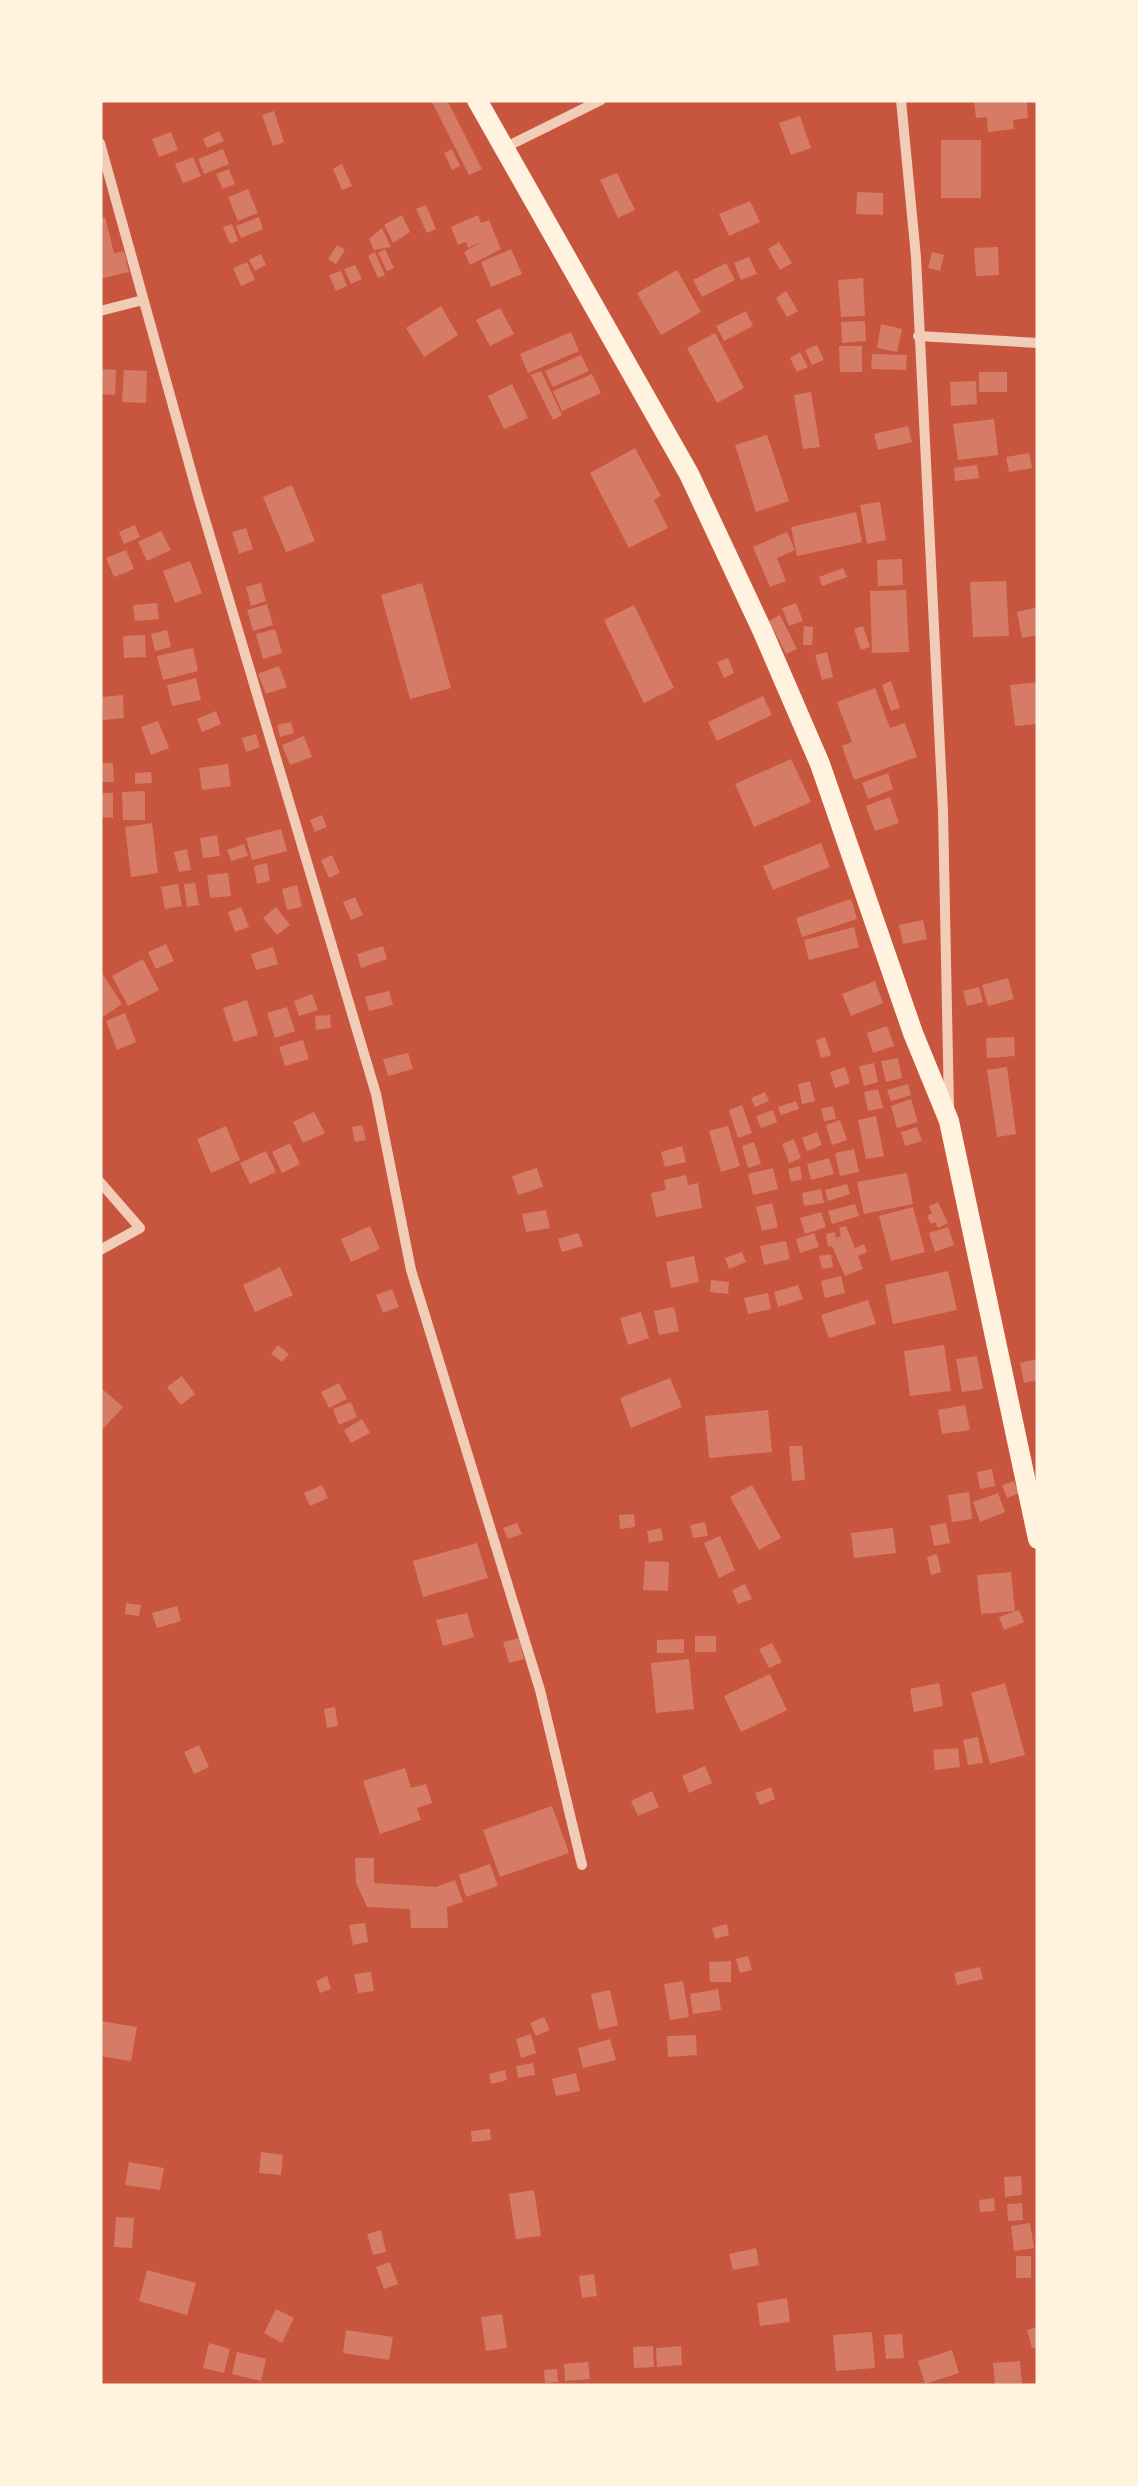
<svg xmlns="http://www.w3.org/2000/svg" width="1138" height="2486" font-family="'Fira Sans',sans-serif">
	<style>
		.building { fill: #d67c66 }
		.lines { fill: none; stroke-linecap: round; stroke-linejoin: round }
		.minor { stroke: #f1ccb7; stroke-width: 10 }
		.secondary { stroke: #fff3e0; stroke-width: 20 }
	</style>
	<rect width="100%" height="100%" fill="#c8553d"/>
	<!-- building -->
	<path class="building" d="M431,100H447L482,169L469,175Z
		M974,100H1027L1028,118L1013,120L1014,129L988,132L987,117L976,118Z
		M274,111L284,142L273,146L262,115Z
		M800,116L811,148L791,155L779,123Z
		M219,131L224,141L207,148L203,139Z
		M171,132L178,150L159,157L152,139Z
		M941,140H981V198H941Z
		M223,149L229,164L204,174L198,159Z
		M452,149L460,166L452,170L444,153Z
		M193,157L201,176L183,183L175,164Z
		M342,164L352,186L342,190L333,169Z
		M229,169L235,184L223,189L216,174Z
		M617,173L635,210L618,218L600,180Z
		M248,189L258,213L238,221L228,197Z
		M857,192L883,193V215L856,214Z
		M750,201L760,222L729,236L719,214Z
		M426,205L436,229L427,233L416,209Z
		M402,215L410,232L393,243L384,225Z
		M478,215L481,223L489,220L501,249L470,265L464,252L485,240L468,248L466,242L458,245L451,227Z
		M105,217L114,253L124,251L129,272L100,279V218Z
		M259,217L263,229L241,238L236,226Z
		M232,224L238,241L230,244L223,227Z
		M382,228L391,247L374,250L369,239Z
		M779,242L792,263L780,270L768,249Z
		M337,245L345,250L336,264L328,259Z
		M998,247L999,275L976,276L974,248Z
		M385,249L394,268L387,271L378,253Z
		M511,249L522,274L491,287L481,262Z
		M375,252L385,275L378,278L368,256Z
		M932,252L944,255L940,271L928,268Z
		M261,254L266,265L255,271L249,260Z
		M749,257L757,274L741,280L734,263Z
		M247,262L255,280L241,286L233,268Z
		M726,263L735,280L702,297L693,280Z
		M355,265L362,279L351,284L344,269Z
		M677,270L701,312L661,335L637,293Z
		M341,271L347,286L336,291L329,275Z
		M863,278L865,316L841,317L838,280Z
		M786,291L798,311L787,317L776,298Z
		M441,306L458,335L424,357L406,328Z
		M500,308L514,334L490,346L476,320Z
		M746,311L753,326L724,341L716,326Z
		M865,321L866,341L842,343L841,322Z
		M881,324L902,329L897,352L877,348Z
		M571,332L579,351L528,373L520,354Z
		M715,333L744,388L717,403L687,348Z
		M817,345L824,360L812,365L805,350Z
		M839,346H862V372H840Z
		M800,352L808,367L797,372L790,358Z
		M872,354L907,355L906,370L871,369Z
		M581,355L589,371L553,387L545,371Z
		M100,369L116,370L115,395L100,394Z
		M124,370L147,371L146,403L122,402Z
		M541,371L562,415L553,420L531,375Z
		M979,372H1007V392H979Z
		M592,374L601,393L562,411L553,391Z
		M976,381L977,404L951,406L950,382Z
		M512,384L528,418L504,429L488,396Z
		M811,392L820,447L803,449L794,395Z
		M994,419L998,455L958,460L953,424Z
		M908,426L912,442L878,450L874,434Z
		M767,435L789,501L756,512L735,445Z
		M635,448L661,496L654,500L668,528L629,548L590,473Z
		M1029,453L1032,468L1009,472L1006,457Z
		M977,465L979,478L955,481L954,468Z
		M292,485L315,541L286,552L263,497Z
		M880,502L886,540L867,544L860,505Z
		M856,512L862,542L797,556L791,527Z
		M135,525L140,537L124,544L119,532Z
		M246,528L253,549L239,554L232,532Z
		M161,531L171,550L147,561L138,542Z
		M787,532L795,550L777,558L786,581L770,587L753,547Z
		M126,550L134,569L114,577L106,558Z
		M902,559L903,585L878,586L877,560Z
		M190,561L202,593L175,603L163,571Z
		M843,568L847,577L822,586L819,577Z
		M1006,581L1009,636L973,637L970,582Z
		M261,583L266,601L251,606L246,587Z
		M422,583L451,688L410,699L381,595Z
		M906,590L909,652L872,653L870,591Z
		M157,603L159,619L135,621L133,605Z
		M796,603L803,621L789,626L782,608Z
		M267,604L273,625L253,631L247,610Z
		M634,605L674,688L644,703L604,620Z
		M1038,607V635L1022,638L1017,612Z
		M780,615L797,649L786,654L769,621Z
		M804,626L813,627L812,645H803Z
		M863,626L870,647L861,650L854,629Z
		M275,629L282,653L263,659L256,634Z
		M167,630L171,647L155,651L151,634Z
		M145,635L146,657L124,658L123,636Z
		M193,648L198,671L163,680L157,656Z
		M827,652L833,677L822,680L815,655Z
		M728,658L734,673L724,678L717,662Z
		M279,666L287,687L266,694L258,674Z
		M196,678L201,700L172,706L167,685Z
		M891,681L900,708L891,711L882,685Z
		M1038,682V724L1015,726L1010,685Z
		M875,688L890,728L905,723L917,757L854,780L842,746L852,742L837,702Z
		M123,695L124,718L103,720L102,697Z
		M763,696L772,715L717,741L708,722Z
		M216,711L221,724L202,732L197,719Z
		M158,721L169,748L151,755L141,727Z
		M291,722L294,733L280,737L277,725Z
		M256,734L260,747L246,752L242,738Z
		M304,736L312,757L290,765L282,745Z
		M791,759L811,802L754,827L735,784Z
		M101,763H113L114,782H102Z
		M228,764L231,786L202,790L199,768Z
		M151,772L152,783L135,784V773Z
		M888,773L893,789L868,799L862,783Z
		M145,791V820H123L122,792Z
		M100,793H113V818L100,817Z
		M890,797L899,823L875,831L866,806Z
		M322,815L327,827L315,832L310,820Z
		M152,823L158,873L131,877L125,827Z
		M281,829L287,851L252,860L246,838Z
		M217,835L220,856L203,858L200,838Z
		M821,843L830,867L773,890L763,866Z
		M244,844L248,856L231,861L227,850Z
		M187,849L191,870L179,872L174,852Z
		M332,855L340,873L329,878L321,860Z
		M267,863L270,881L257,884L254,866Z
		M228,873L231,896L210,898L207,875Z
		M195,883L199,905L187,907L184,884Z
		M178,884L182,906L165,909L161,887Z
		M297,885L302,907L287,910L282,889Z
		M355,897L363,915L351,920L343,902Z
		M851,899L857,919L802,937L796,918Z
		M241,907L249,927L235,932L228,912Z
		M276,907L290,925L277,935L263,918Z
		M923,920L927,939L903,944L899,925Z
		M854,927L859,947L809,960L804,940Z
		M166,944L174,961L156,969L148,952Z
		M383,946L387,959L361,968L357,954Z
		M273,947L278,964L256,970L251,954Z
		M143,959L159,990L128,1006L112,976Z
		M100,970L122,1004L100,1019Z
		M1008,978L1014,999L988,1006L982,985Z
		M875,981L883,1003L851,1016L842,994Z
		M979,987L983,1002L967,1006L963,991Z
		M389,991L393,1005L369,1011L365,997Z
		M312,994L318,1010L299,1016L294,1001Z
		M247,1000L258,1035L234,1042L223,1008Z
		M287,1007L295,1031L275,1038L267,1013Z
		M125,1013L136,1042L117,1050L106,1021Z
		M330,1015L331,1028L316,1030L315,1016Z
		M887,1026L894,1046L873,1053L867,1033Z
		M825,1037L831,1055L821,1058L816,1040Z
		M1014,1037L1015,1056L987,1058L986,1038Z
		M303,1040L309,1059L285,1066L279,1047Z
		M408,1053L413,1069L388,1076L383,1059Z
		M898,1058L902,1078L886,1082L881,1061Z
		M874,1063L878,1082L864,1086L859,1066Z
		M845,1067L850,1083L835,1088L830,1072Z
		M1007,1067L1016,1134L997,1137L987,1070Z
		M810,1081L815,1101L802,1104L798,1084Z
		M908,1084L911,1095L891,1101L887,1090Z
		M878,1089L883,1108L868,1111L864,1092Z
		M765,1092L769,1101L755,1107L751,1098Z
		M911,1099L918,1122L897,1128L891,1106Z
		M796,1101L799,1109L781,1115L778,1107Z
		M742,1105L752,1133L738,1138L729,1110Z
		M833,1106L836,1119L824,1121L821,1109Z
		M773,1110L777,1122L761,1128L756,1116Z
		M314,1112L325,1133L303,1143L293,1122Z
		M876,1116L884,1156L866,1159L858,1120Z
		M840,1120L847,1140L832,1145L826,1125Z
		M362,1125L366,1140L355,1142L352,1127Z
		M226,1126L240,1160L211,1173L197,1139Z
		M728,1126L740,1166L721,1172L709,1131Z
		M917,1127L922,1141L905,1146L901,1132Z
		M817,1132L822,1145L807,1151L802,1138Z
		M794,1139L801,1158L789,1163L782,1144Z
		M754,1142L761,1164L748,1168L742,1146Z
		M290,1143L300,1164L282,1173L272,1152Z
		M682,1146L686,1162L665,1167L661,1152Z
		M854,1149L859,1172L840,1176L835,1153Z
		M266,1151L276,1172L250,1184L240,1163Z
		M829,1158L834,1174L811,1180L807,1164Z
		M800,1166L802,1179L791,1182L788,1169Z
		M537,1168L543,1187L518,1195L512,1176Z
		M773,1168L778,1189L753,1195L748,1174Z
		M907,1173L913,1204L864,1214L857,1182Z
		M686,1175L688,1185L698,1183L702,1208L656,1217L651,1193L666,1190L664,1180Z
		M847,1184L850,1194L828,1201L825,1190Z
		M821,1189L824,1203L804,1206L802,1193Z
		M938,1202L948,1223L938,1228L935,1222L931,1224L927,1216L932,1213L929,1206Z
		M772,1203L778,1227L762,1231L756,1207Z
		M855,1204L859,1216L832,1224L828,1211Z
		M913,1207L925,1252L891,1261L879,1216Z
		M546,1210L550,1228L526,1232L522,1214Z
		M821,1212L826,1227L805,1234L800,1218Z
		M370,1226L380,1249L351,1262L341,1239Z
		M846,1226L855,1248L864,1244L867,1252L858,1256L863,1269L845,1276L832,1246L828,1247L826,1234L835,1232L836,1238L841,1236L839,1228Z
		M948,1227L954,1245L935,1252L929,1233Z
		M578,1233L583,1246L562,1252L558,1239Z
		M814,1233L819,1247L800,1253L796,1239Z
		M786,1241L790,1259L764,1265L760,1246Z
		M742,1252L746,1262L729,1269L725,1258Z
		M831,1254L833,1267L822,1269L819,1256Z
		M694,1256L699,1282L671,1288L666,1262Z
		M280,1267L293,1295L255,1312L243,1285Z
		M948,1271L957,1310L893,1324L885,1285Z
		M841,1276L845,1293L825,1298L821,1281Z
		M711,1280L729,1282L728,1294L710,1292Z
		M798,1285L803,1299L778,1307L774,1292Z
		M392,1289L399,1307L383,1313L376,1295Z
		M768,1293L771,1309L748,1314L744,1298Z
		M868,1300L876,1324L829,1338L821,1315Z
		M674,1307L679,1331L659,1335L654,1311Z
		M641,1312L649,1338L628,1345L620,1318Z
		M278,1345L289,1354L282,1362L271,1354Z
		M944,1345L951,1391L910,1396L904,1351Z
		M977,1356L983,1389L962,1392L956,1359Z
		M1037,1359L1038,1380L1024,1383L1020,1363Z
		M182,1376L195,1394L181,1405L167,1387Z
		M670,1378L682,1407L631,1428L620,1398Z
		M339,1383L347,1399L329,1408L321,1392Z
		M100,1387L123,1407L103,1429L100,1427Z
		M351,1402L357,1417L339,1425L333,1409Z
		M965,1405L970,1430L942,1434L938,1410Z
		M768,1410L772,1452L709,1458L705,1416Z
		M362,1419L370,1433L351,1443L344,1430Z
		M789,1446H802L805,1480L792,1481Z
		M992,1469L995,1486L980,1489L977,1472Z
		M1014,1481L1019,1493L1007,1498L1002,1485Z
		M322,1485L328,1498L310,1506L304,1493Z
		M752,1485L781,1538L759,1550L730,1497Z
		M969,1492L972,1519L952,1522L948,1495Z
		M998,1493L1005,1512L980,1522L973,1502Z
		M634,1514L635,1527L620,1529L619,1515Z
		M705,1522L708,1536L693,1538L690,1525Z
		M517,1523L522,1534L508,1539L503,1528Z
		M946,1523L950,1543L934,1546L930,1526Z
		M661,1528L663,1540L649,1543L647,1531Z
		M893,1528L896,1553L854,1558L851,1533Z
		M720,1536L735,1570L719,1578L704,1543Z
		M477,1543L488,1578L423,1597L413,1561Z
		M937,1554L941,1572L931,1575L927,1557Z
		M645,1561L669,1562L668,1591L643,1590Z
		M1011,1572L1015,1611L981,1614L977,1575Z
		M745,1584L752,1599L738,1604L732,1590Z
		M126,1603L141,1605L139,1616L125,1614Z
		M177,1606L181,1621L157,1628L152,1613Z
		M1019,1610L1024,1622L1004,1630L999,1617Z
		M467,1613L474,1637L443,1646L436,1620Z
		M695,1636H716V1652H695Z
		M519,1638L524,1659L509,1663L503,1642Z
		M684,1639V1653H657V1640Z
		M772,1643L782,1662L769,1668L759,1649Z
		M689,1659L694,1709L656,1713L651,1663Z
		M770,1674L787,1710L741,1732L724,1696Z
		M939,1683L943,1706L914,1712L910,1689Z
		M1005,1683L1025,1755L990,1764L971,1693Z
		M335,1707L338,1726L327,1728L324,1709Z
		M978,1737L983,1763L968,1765L963,1740Z
		M199,1745L209,1767L194,1774L184,1752Z
		M958,1748L960,1767L935,1770L933,1750Z
		M705,1766L712,1783L689,1793L682,1776Z
		M405,1768L411,1788L426,1784L432,1803L417,1808L421,1820L380,1834L363,1781Z
		M771,1787L775,1799L760,1805L755,1793Z
		M652,1791L659,1807L638,1816L631,1801Z
		M552,1806L569,1853L500,1877L483,1830Z
		M355,1858H374V1883L436,1887L455,1880L463,1902L447,1907L448,1928H411L410,1909L367,1907L356,1883Z
		M490,1864L498,1886L466,1897L459,1875Z
		M365,1923L368,1942L353,1945L349,1925Z
		M727,1924L729,1935L715,1939L712,1928Z
		M748,1956L752,1970L740,1973L736,1959Z
		M731,1961V1982H710L709,1962Z
		M980,1967L983,1979L957,1985L954,1973Z
		M371,1972L374,1991L358,1993L354,1974Z
		M327,1976L331,1989L320,1993L316,1981Z
		M683,1981L689,2017L670,2020L664,1984Z
		M718,1989L721,2010L693,2014L690,1994Z
		M610,1990L618,2025L599,2030L591,1994Z
		M544,2017L550,2030L536,2036L530,2023Z
		M100,2021L137,2027L131,2061L100,2056Z
		M531,2034L536,2053L521,2058L516,2039Z
		M696,2035L697,2055L668,2057L667,2036Z
		M610,2039L616,2060L583,2068L578,2048Z
		M533,2063L535,2075L518,2078L516,2066Z
		M505,2070L507,2080L491,2084L489,2074Z
		M576,2073L580,2091L556,2096L552,2079Z
		M490,2129L491,2140L472,2142L471,2131Z
		M261,2152L283,2155L281,2175L259,2173Z
		M129,2162L164,2168L160,2190L125,2185Z
		M1021,2176L1022,2195L1005,2197L1004,2177Z
		M534,2190L541,2236L516,2239L509,2194Z
		M994,2198L995,2211L980,2212L979,2200Z
		M1022,2203L1023,2220L1008,2221L1007,2204Z
		M116,2217L134,2218L132,2248L114,2247Z
		M1030,2223L1034,2248L1014,2251L1011,2226Z
		M381,2230L386,2252L373,2255L367,2234Z
		M756,2248L759,2265L733,2270L729,2254Z
		M1016,2256H1031V2278H1016Z
		M390,2262L398,2284L384,2289L376,2267Z
		M147,2270L196,2283L187,2315L139,2301Z
		M594,2274L597,2296L582,2298L579,2276Z
		M787,2298L790,2322L760,2326L757,2303Z
		M276,2309L294,2318L282,2343L264,2333Z
		M502,2314L507,2348L486,2351L481,2317Z
		M1038,2327V2347L1032,2348L1027,2330Z
		M346,2330L393,2337L389,2360L343,2353Z
		M872,2332L875,2368L836,2371L833,2335Z
		M902,2334L904,2358L886,2359L884,2335Z
		M209,2343L230,2349L224,2373L203,2368Z
		M653,2346L654,2367L634,2368L633,2347Z
		M681,2346L682,2365L657,2367L656,2348Z
		M952,2350L959,2373L925,2384L918,2361Z
		M237,2352L266,2359L261,2381L232,2374Z
		M1020,2361L1022,2384L995,2386L993,2363Z
		M588,2362L590,2379L565,2381L564,2364Z
		M557,2369L558,2382L545,2383L544,2370Z"/>
	<g class="lines">
		<!-- minor -->
		<path class="minor" d="M901,100L916,257L943,811L949,1108
			M100,143L198,496L376,1094L411,1270L540,1690L582,1865
			M504,148L601,100
			M100,311L143,300
			M918,336L1038,343
			M100,1182L140,1228L100,1250"/>
		<!-- secondary -->
		<path class="secondary" d="M477,100L689,474L763,632L820,764L913,1033L949,1121L1038,1539"/>
	</g>
	<!-- border -->
	<rect width="1138" height="2486" fill="none" stroke="#fff3e0" stroke-width="205"/>
</svg>
